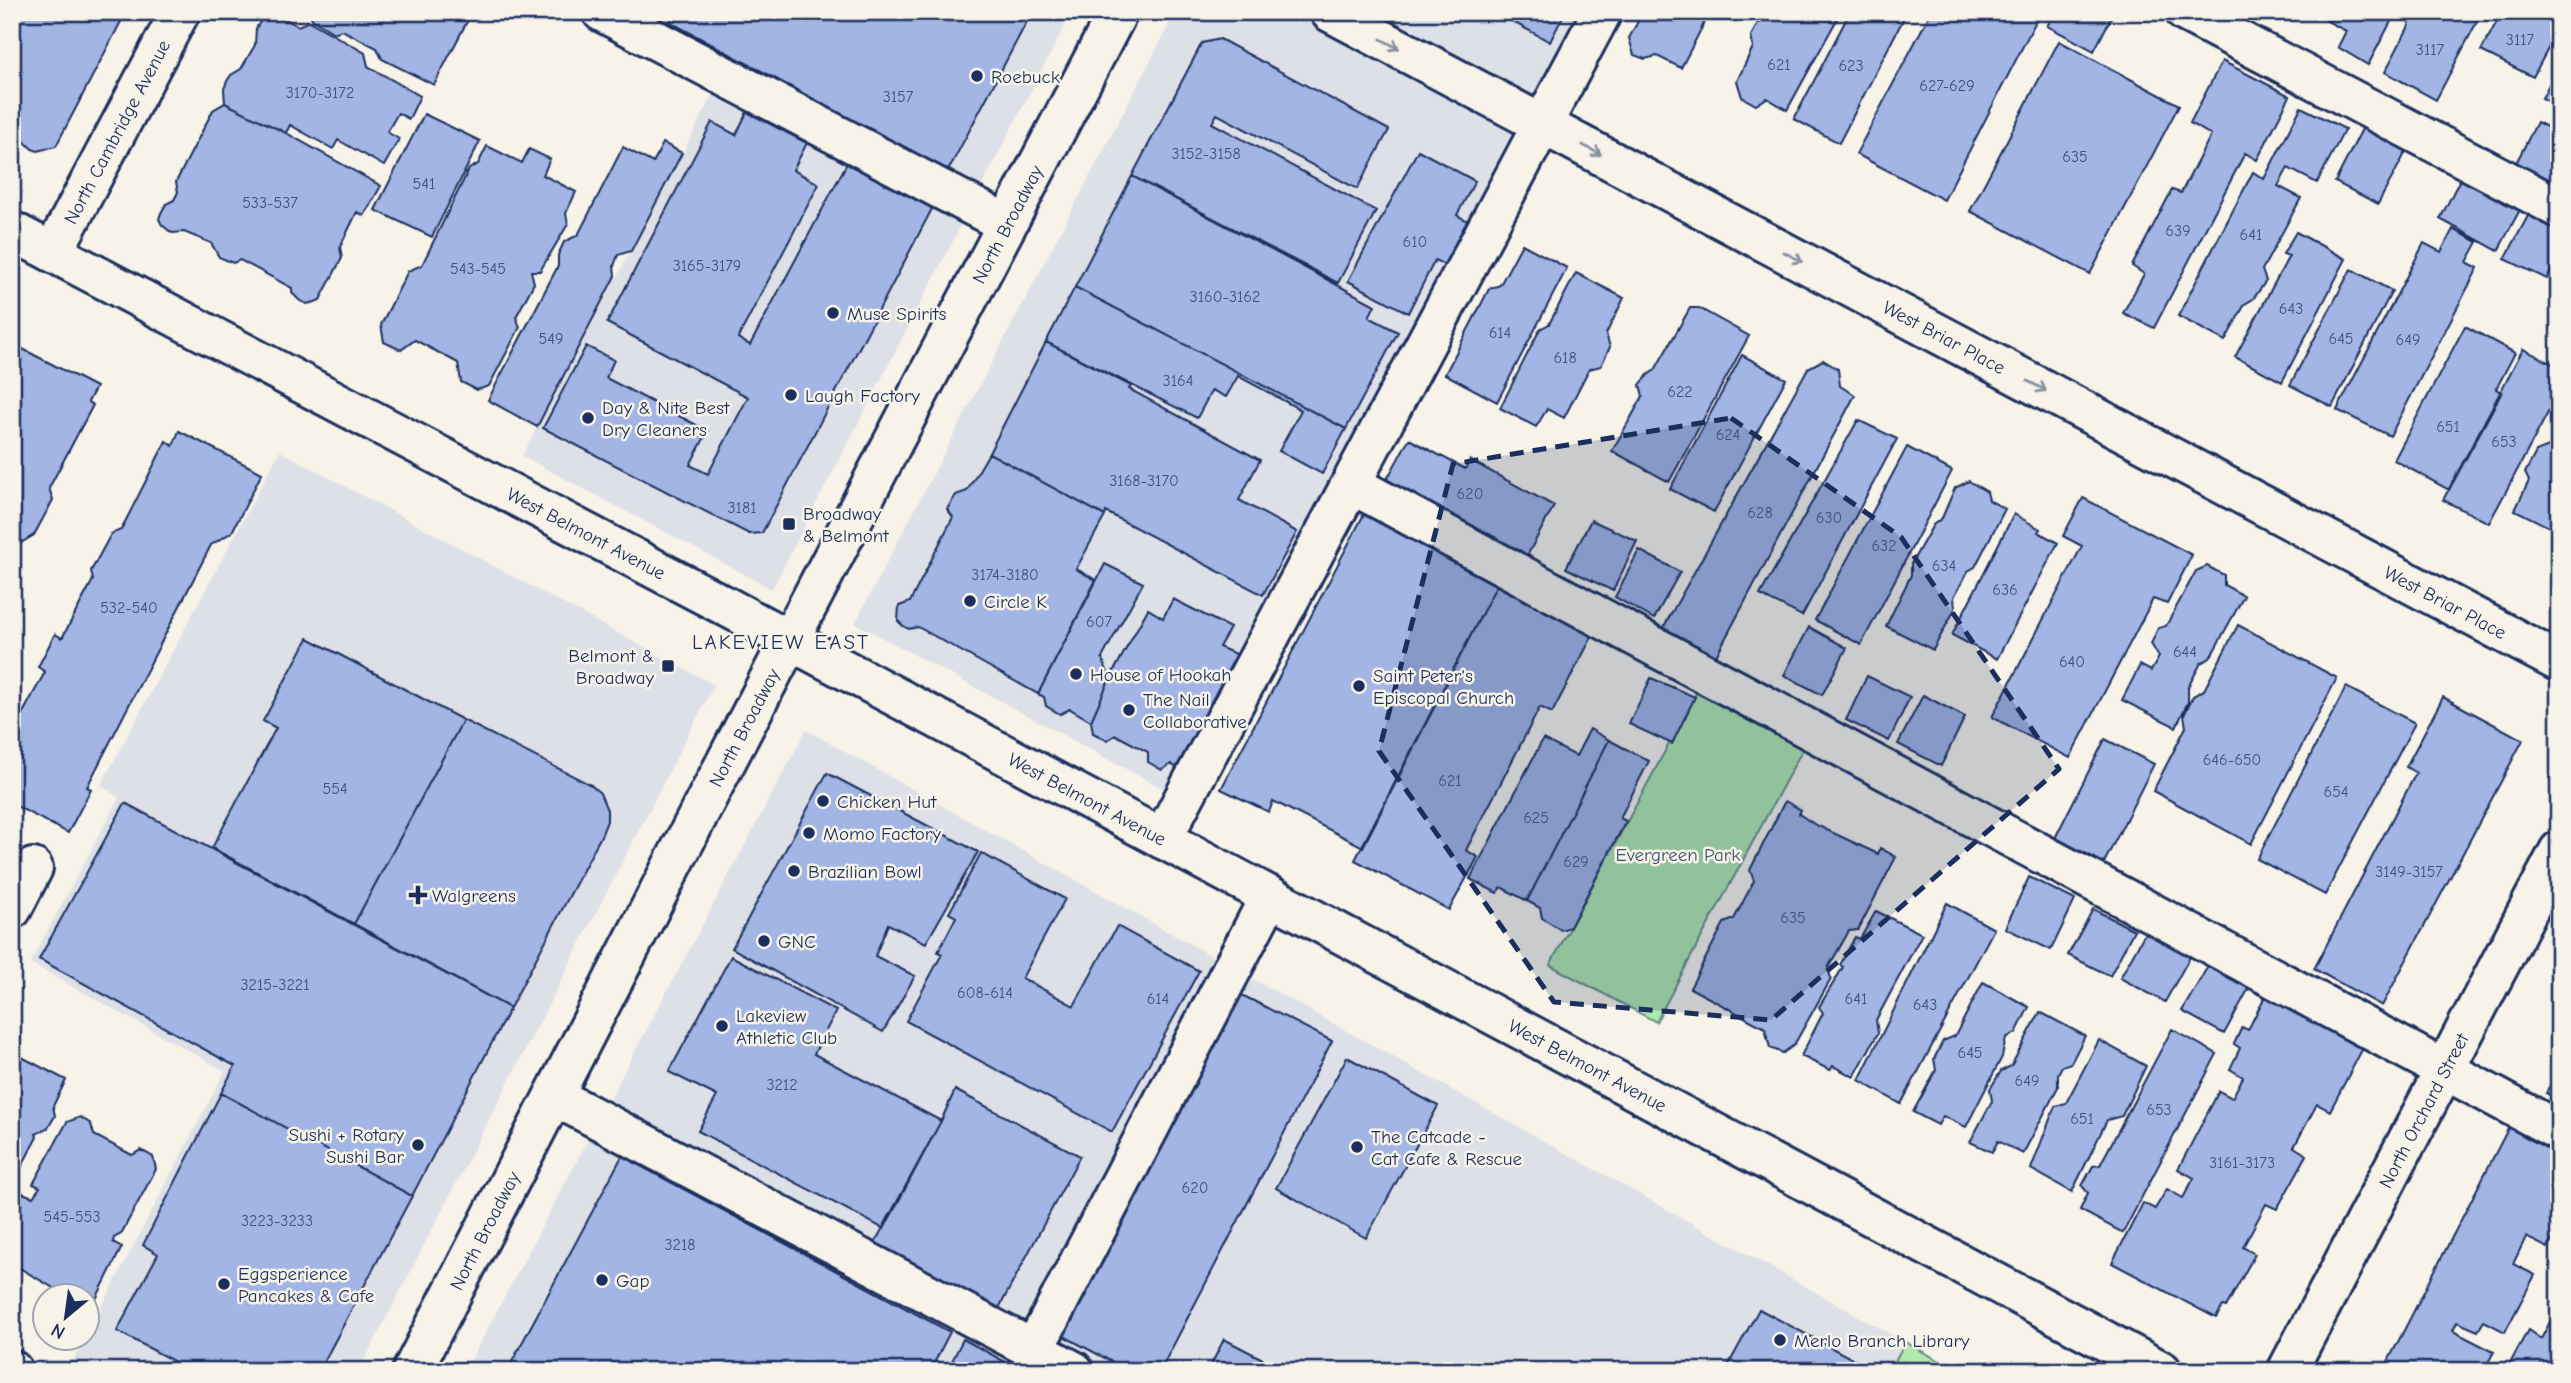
<svg xmlns="http://www.w3.org/2000/svg" width="2571" height="1383" font-family="'Comic Neue',sans-serif">
	<style>
		.built { fill: #dee0e7 }
		.green { fill: #b1e8ab; stroke: #668c84; stroke-width: 2 }
		.building { fill: #a2b5e4; stroke: #1b2f5e; stroke-width: 2 }
		.lines { fill: none; stroke-linecap: round; stroke-linejoin: round }
		.minor-casing { stroke: #1b2f5e; stroke-width: 44 }
		.major-casing { stroke: #1b2f5e; stroke-width: 44 }
		.minor { stroke: #f7f3e8; stroke-width: 38 }
		.major { stroke: #f7f3e8; stroke-width: 38 }
		.oneway { stroke: #8991a3 }
		.marked { fill: #1b2f5e; fill-opacity: 0.2; stroke: #1b2f5e; stroke-width: 5; stroke-dasharray: 14 9; stroke-linejoin: round }
		.poi-dot { fill: #1b2f5e; stroke: #f7f3e8; stroke-width: 2.5 }
		.labels { text-anchor: middle; stroke-width: 5; stroke-linejoin: round; paint-order: stroke }
		.number-label { font-size: 16px; fill: #3d5080 }
		.poi-label { font-size: 19px; fill: #1b2f5e; stroke: #f7f3e8; text-anchor: start }
		.street-label { font-size: 19px; fill: #1b2f5e; stroke: #f7f3e8 }
		.park-label { font-size: 19px; fill: #39546d; stroke: #f7f3e8 }
		.neighbourhood-label { font-size: 21px; letter-spacing: 2px; fill: #1b2f5e; stroke: #f7f3e8 }
	</style>
	<rect width="100%" height="100%" fill="#f7f3e8"/>
	<filter id="ink" filterUnits="userSpaceOnUse"><feTurbulence type="fractalNoise" baseFrequency=".0143" numOctaves="2"/><feDisplacementMap in="SourceGraphic" scale="14" xChannelSelector="R" yChannelSelector="G"/><feConvolveMatrix kernelMatrix="1 2 1 2 8 2 1 2 1" color-interpolation-filters="sRGB"/></filter>
	<g filter="url(#ink)">
		<!-- built -->
		<path class="built" d="M655,12H1072L772,589L522,456L717,88L637,45Z
			M1176,12H1582L1171,793L855,623Z
			M280,451L714,685L359,1371H87L72,1363L85,1338H88V1333L225,1071L30,963L119,798L101,785Z
			M806,730L1905,1342L1958,1371H1081L985,1321L959,1371H465Z"/>
		<!-- green -->
		<path class="green" d="M1700,686L1806,743L1656,1022L1550,965Z
			M1905,1342L1958,1371H1890Z"/>
		<!-- building -->
		<path class="building" d="M12,12H126L56,146L38,151L32,149L23,140L22,128L12,122Z
			M308,12H472L434,85L382,59L377,48L342,30L334,33L313,20Z
			M675,12H1032L948,171L670,22Z
			M1495,12H1565L1550,42Z
			M1643,12H1710L1681,68L1657,56L1645,59L1634,55L1629,38Z
			M1774,12H1841L1787,110L1767,98L1756,105L1742,97L1737,81L1753,47L1751,36L1758,23L1770,19Z
			M1850,12H1907L1839,143L1794,119Z
			M1931,12H2029L2038,17L1944,200L1856,154Z
			M2050,12H2114L2094,51L2047,26L2055,14Z
			M2331,12H2396L2368,65L2338,47L2346,31L2327,21Z
			M2410,12H2482L2436,100L2385,72L2409,26Z
			M2502,12H2559V28L2533,77L2481,51Z
			M274,13L298,26L309,21L365,53L368,66L420,96L409,119L398,113L387,132L399,139L384,166L338,140L333,149L290,125L286,133L225,103L224,89L227,81L231,75L241,69L255,45L256,28L264,16Z
			M1220,39L1389,130L1357,189L1217,114L1212,123L1376,211L1338,283L1132,176L1202,43Z
			M2059,41L2179,105L2090,274L1970,211Z
			M2222,61L2290,96L2257,160L2245,153L2154,328L2123,313L2144,274L2132,266L2172,190L2181,193L2211,135L2190,123Z
			M2559,65V106L2542,98Z
			M225,103L286,133L381,186L364,216L357,212L340,247L342,258L320,300L315,302L307,304L300,301L292,293V288L240,260L233,263L219,257L211,243L184,232L172,233L162,225L159,219L161,213L166,204L174,200L178,192L176,182L213,110Z
			M2301,107L2345,129L2317,183L2288,168L2278,186L2301,198L2262,270L2266,281L2253,299L2245,304L2225,341L2178,316L2253,172L2264,179Z
			M747,112L807,143L793,170L819,184L738,338L750,345L847,163L933,207L762,533L749,534L543,428L586,346L614,360L606,378L708,431L690,465L708,474L748,397L607,323L712,122L736,135Z
			M424,114L480,141L432,237L375,210Z
			M2537,122L2559,133V188L2513,169Z
			M2363,127L2407,150L2378,204L2335,182Z
			M663,143L682,153L631,251L618,255L614,266L615,276L537,427L488,400L558,266V255L564,242L578,235L623,147L653,163Z
			M487,146L522,163L529,149L550,159L543,175L576,192L566,213L568,224L540,271H531L534,283L516,317L520,327L489,386L477,390L461,382L458,363L415,340L401,350L384,342L381,325L408,271L422,265L469,169L478,164Z
			M1418,150L1475,181L1457,215L1471,223L1448,267L1435,260L1408,313L1348,281Z
			M2463,173L2523,204L2498,251L2440,219Z
			M1132,176L1375,305L1369,317L1398,332L1346,429L1075,287Z
			M2530,212L2559,227V256L2547,279L2505,259Z
			M2453,229L2478,242L2467,262L2478,268L2390,436L2337,410L2424,243L2441,252Z
			M2296,232L2346,259L2282,382L2235,357L2289,256L2283,254Z
			M1522,244L1567,268L1497,402L1445,374L1489,289L1500,285Z
			M2351,269L2392,291L2332,407L2290,385Z
			M1576,273L1624,298L1606,334L1610,347L1601,366L1589,369L1564,418L1547,409L1536,427L1500,408L1540,329L1549,324Z
			M1075,287L1346,429L1322,474L1279,451L1301,410L1238,376L1226,397L1212,390L1197,418L1046,342Z
			M1690,308H1699L1749,336L1669,482L1612,451L1643,396L1640,385L1648,375L1655,370Z
			M2465,326L2515,353L2496,389L2502,392L2449,490L2394,460Z
			M1046,342L1131,386L1129,389L1260,460L1239,500L1297,532L1263,595L1106,512L1105,516L989,453Z
			M15,345L96,387L88,402L93,405L49,488L53,500L34,535L21,543L12,560V350Z
			M2523,349L2559,367V392L2489,523L2443,500Z
			M1742,355L1786,379L1714,512L1670,489Z
			M1823,360L1838,369L1840,386L1855,395L1715,658L1662,630L1808,368Z
			M1858,420L1897,439L1802,616L1760,595Z
			M2559,427V532L2515,510L2529,481L2525,473L2536,452L2549,447Z
			M179,431L262,473L232,532L211,545L87,787L91,789L68,833L12,804V722L17,724L45,672L38,667L55,634L62,638L93,580L91,571L111,534L121,530L166,441L173,446Z
			M1409,439L1465,469L1470,460L1554,506L1527,556L1386,481Z
			M1907,447L1952,471L1861,645L1815,620Z
			M989,453L1105,516L1076,569L1096,580L1038,694L918,627L909,629L903,626L898,621L899,606L910,602L953,517L947,509L956,495L967,491Z
			M1969,481L1987,492L1989,500L2005,509L1975,567L1968,571L1954,597L1955,609L1933,650L1886,626L1911,575V564L1933,525L1942,518L1955,488Z
			M2083,498L2192,555L2167,604L2153,599L2070,758L1992,717L2082,546L2063,536Z
			M1364,514L1497,584L1363,847L1273,801L1269,812L1221,789Z
			M2014,514L2040,529L2038,532L2058,543L1997,659L1952,635Z
			M1591,520L1637,541L1613,591L1566,568Z
			M1639,550L1680,572L1654,619L1615,597Z
			M1105,564L1143,583L1102,658L1110,678L1091,721L1070,709L1060,714L1046,706L1044,697L1038,694Z
			M2207,566L2224,575V585L2244,596L2210,658L2201,663L2188,687V702L2176,727L2122,700L2140,665L2151,671L2159,657L2151,644L2158,628L2166,626L2196,571Z
			M1497,584L1593,635L1552,713L1540,707L1466,850L1478,857L1449,910L1355,860Z
			M1173,599L1230,628L1219,647L1238,655L1222,684L1227,695L1221,705L1209,708L1177,768L1171,764L1162,770L1148,762V752L1116,735L1107,740L1093,733L1091,721L1110,678L1148,609L1163,618Z
			M2238,625L2337,678L2251,844L2153,791L2186,727L2184,715L2193,696L2204,690Z
			M1809,627L1847,648L1822,695L1784,675Z
			M308,638L463,720L354,924L212,848L276,728L263,721Z
			M1867,676L1910,697L1889,741L1846,720Z
			M1651,678L1695,697L1672,744L1629,724Z
			M2346,687L2415,723L2325,895L2257,859Z
			M1923,695L1965,717L1941,766L1898,744Z
			M2443,697L2523,740L2382,1006L2314,969L2416,773L2406,767Z
			M463,720L591,785L600,793L607,810V821L601,836L510,1008L354,924Z
			M1590,729L1609,740L1527,901L1501,887L1497,893L1470,879L1543,739L1576,756Z
			M2105,739L2154,764L2104,863L2055,838Z
			M1609,740L1649,761L1620,818L1626,821L1570,927L1561,930L1542,918L1540,908L1527,901Z
			M827,773L978,852L926,943L888,924L875,956L915,976L883,1032L732,948Z
			M1785,801L1801,810L1799,814L1814,824L1878,854L1880,848L1896,857L1858,930L1849,931L1828,968L1831,979L1794,1045L1783,1053L1770,1048L1765,1028L1690,988L1724,923L1734,919L1754,881L1750,870Z
			M125,803L510,1008L412,1196L221,1093L235,1066L39,959Z
			M981,853L1065,899L1022,978L1074,1006L1117,926L1199,971L1112,1132L906,1021L942,954L938,952L956,917L949,913Z
			M2029,877L2075,900L2051,950L2005,928Z
			M1947,903L1994,929L1901,1104L1859,1080Z
			M2093,909L2134,930L2110,976L2068,955Z
			M1876,911L1922,934L1876,1020L1878,1033L1854,1077L1833,1066L1830,1070L1801,1056L1823,1013L1819,1007L1843,967L1840,965L1855,937L1860,939Z
			M2146,931L2191,955L2165,1002L2120,978Z
			M731,956L836,1011L814,1054L941,1121L884,1229L698,1131L717,1096L669,1072Z
			M2208,966L2249,988L2224,1034L2182,1011Z
			M1983,982L2029,1007L2016,1033L2006,1038L2002,1057L1966,1127L1943,1116L1938,1125L1913,1112L1936,1070L1934,1059L1943,1041L1955,1036Z
			M1236,992L1332,1041L1160,1371H1129L1058,1333Z
			M2265,996L2364,1046L2330,1111L2317,1104L2294,1147L2307,1155L2277,1209L2266,1204L2243,1247L2255,1254L2226,1307L2223,1306L2216,1318L2112,1263L2143,1203L2155,1209L2167,1189L2183,1198L2194,1178L2178,1169L2219,1091L2232,1098L2243,1077L2230,1069L2240,1048L2234,1044L2242,1027L2248,1030Z
			M2040,1012L2085,1036L2071,1063L2062,1066L2058,1074V1087L2023,1154L1998,1141L1992,1152L1970,1142L1992,1101L1990,1089L2001,1071L2011,1066Z
			M2172,1029L2217,1054L2123,1233L2080,1210L2088,1193L2082,1186L2093,1166L2100,1165Z
			M2099,1040L2146,1066L2122,1116L2107,1120L2072,1192L2031,1169L2055,1106L2066,1103Z
			M12,1052L66,1080L53,1106L55,1116L48,1128L36,1134L37,1137L12,1185Z
			M1347,1057L1438,1106L1366,1238L1276,1188Z
			M2559,1069V1100L2546,1093Z
			M955,1090L1080,1156L997,1312L873,1246L941,1121Z
			M221,1093L412,1196L319,1371H192L117,1331L158,1254L143,1245Z
			M80,1117L91,1124L94,1135L132,1155L141,1150L153,1157L156,1169L121,1234L114,1238L113,1242L122,1247L92,1307L88,1305V1296H67L16,1266L12,1268V1189L33,1197L40,1187L33,1184L67,1122Z
			M2511,1123L2559,1148V1227L2548,1248L2526,1237L2513,1264L2535,1275L2505,1332L2484,1321L2478,1331L2457,1322L2453,1331L2494,1352L2483,1371H2383Z
			M622,1156L950,1332L930,1371H507Z
			M2559,1305V1371H2506L2528,1330L2541,1339Z
			M1759,1309L1875,1371H1725Z
			M963,1339L1022,1371H947Z
			M1224,1339L1280,1368L1278,1371H1208Z"/>
		<g class="lines">
			<defs>
				<g id="minor">
					<path d="M602,12L1007,224"/>
					<path id="s1" d="M1330,12L2559,662"/>
					<path d="M2185,12L2559,208"/>
					<path id="s2" d="M53,252L180,12"/>
					<path d="M1351,484L2559,1131"/>
					<path d="M1162,839L1602,12"/>
					<path d="M12,909L33,868"/>
					<path d="M554,1096L1074,1371"/>
					<path d="M1034,1349L1270,896"/>
					<path d="M12,1370L13,1371"/>
					<path id="s3" d="M2287,1371L2559,851"/>
				</g>
				<g id="major">
					<path id="s4" d="M12,231L731,609L2162,1371"/>
					<path id="s5" d="M412,1371L706,800L1118,12"/>
				</g>
			</defs>
			<!-- minor casing -->
			<use href="#minor" class="minor-casing"/>
			<!-- major casing -->
			<use href="#major" class="major-casing"/>
			<!-- minor -->
			<use href="#minor" class="minor"/>
			<!-- major -->
			<use href="#major" class="major"/>
		</g>
		<!-- one-way arrows -->
		<defs><path id="oneway-shaft" d="M-6 0H5M1.5-3L5.5 0L1.5 3" fill="none" stroke-width="1.6" stroke-linecap="round" stroke-linejoin="round" transform="scale(1.75)"/></defs>
		<g class="oneway">
			<use href="#oneway-shaft" transform="translate(1390 44) rotate(28)"/>
			<use href="#oneway-shaft" transform="translate(1592 150) rotate(28)"/>
			<use href="#oneway-shaft" transform="translate(1793 257) rotate(28)"/>
			<use href="#oneway-shaft" transform="translate(2037 386) rotate(28)"/>
		</g>
	</g>
	<!-- marked area -->
	<path class="marked" d="M1731,418L1901,537L2059,769L1771,1020L1554,1002L1379,751L1453,464Z"/>
	<!-- markers -->
	<g class="poi-dot">
		<circle cx="977" cy="76" r="7"/>
		<circle cx="833" cy="313" r="7"/>
		<circle cx="791" cy="395" r="7"/>
		<circle cx="588" cy="418" r="7"/>
		<rect x="782" y="517" width="14" height="14" rx="3.5"/>
		<circle cx="970" cy="601" r="7"/>
		<rect x="661" y="659" width="14" height="14" rx="3.5"/>
		<circle cx="1076" cy="674" r="7"/>
		<circle cx="1359" cy="686" r="7"/>
		<circle cx="1129" cy="710" r="7"/>
		<circle cx="823" cy="801" r="7"/>
		<circle cx="809" cy="833" r="7"/>
		<circle cx="794" cy="871" r="7"/>
		<path d="M414.5 884.5h7v7h7v7h-7v7h-7v-7h-7v-7h7z"/>
		<circle cx="764" cy="941" r="7"/>
		<circle cx="722" cy="1026" r="7"/>
		<circle cx="418" cy="1145" r="7"/>
		<circle cx="1357" cy="1147" r="7"/>
		<circle cx="602" cy="1280" r="7"/>
		<circle cx="224" cy="1284" r="7"/>
		<circle cx="1780" cy="1340" r="7"/>
	</g>
	<g class="labels">
		<!-- number labels -->
		<g class="number-label">
			<text x="2520" y="45">3117</text>
			<text x="2430" y="55">3117</text>
			<text x="1779" y="70">621</text>
			<text x="1851" y="71">623</text>
			<text x="1947" y="91">627-629</text>
			<text x="320" y="98">3170-3172</text>
			<text x="898" y="102">3157</text>
			<text x="1206" y="159">3152-3158</text>
			<text x="2075" y="162">635</text>
			<text x="424" y="189">541</text>
			<text x="270" y="208">533-537</text>
			<text x="2178" y="236">639</text>
			<text x="2251" y="240">641</text>
			<text x="1415" y="247">610</text>
			<text x="707" y="271">3165-3179</text>
			<text x="478" y="274">543-545</text>
			<text x="1225" y="302">3160-3162</text>
			<text x="2291" y="314">643</text>
			<text x="1500" y="338">614</text>
			<text x="551" y="344">549</text>
			<text x="2341" y="344">645</text>
			<text x="2408" y="345">649</text>
			<text x="1565" y="363">618</text>
			<text x="1178" y="386">3164</text>
			<text x="1680" y="397">622</text>
			<text x="2448" y="432">651</text>
			<text x="1728" y="440">624</text>
			<text x="2504" y="447">653</text>
			<text x="1144" y="486">3168-3170</text>
			<text x="1470" y="499">620</text>
			<text x="742" y="513">3181</text>
			<text x="1760" y="518">628</text>
			<text x="1829" y="523">630</text>
			<text x="1884" y="551">632</text>
			<text x="1944" y="571">634</text>
			<text x="1005" y="580">3174-3180</text>
			<text x="2005" y="595">636</text>
			<text x="129" y="613">532-540</text>
			<text x="1099" y="627">607</text>
			<text x="2185" y="657">644</text>
			<text x="2072" y="667">640</text>
			<text x="2232" y="765">646-650</text>
			<text x="1450" y="786">621</text>
			<text x="335" y="794">554</text>
			<text x="2336" y="797">654</text>
			<text x="1536" y="823">625</text>
			<text x="1576" y="867">629</text>
			<text x="2409" y="877">3149-3157</text>
			<text x="1793" y="923">635</text>
			<text x="275" y="990">3215-3221</text>
			<text x="985" y="998">608-614</text>
			<text x="1158" y="1004">614</text>
			<text x="1856" y="1004">641</text>
			<text x="1925" y="1010">643</text>
			<text x="1970" y="1058">645</text>
			<text x="2027" y="1086">649</text>
			<text x="782" y="1090">3212</text>
			<text x="2159" y="1115">653</text>
			<text x="2082" y="1124">651</text>
			<text x="2242" y="1168">3161-3173</text>
			<text x="1195" y="1193">620</text>
			<text x="72" y="1222">545-553</text>
			<text x="277" y="1226">3223-3233</text>
			<text x="680" y="1250">3218</text>
		</g>
		<!-- poi labels -->
		<g class="poi-label">
			<text x="991" y="83">Roebuck</text>
			<text x="847" y="320">Muse Spirits</text>
			<text x="805" y="402">Laugh Factory</text>
			<text x="602" y="414">Day &amp; Nite Best<tspan x="602" dy="22">Dry Cleaners</tspan></text>
			<text x="803" y="520">Broadway<tspan x="803" dy="22">&amp; Belmont</tspan></text>
			<text x="984" y="608">Circle K</text>
			<text x="654" y="662" text-anchor="end">Belmont &amp;<tspan x="654" dy="22">Broadway</tspan></text>
			<text x="1090" y="681">House of Hookah</text>
			<text x="1373" y="682">Saint Peter's<tspan x="1373" dy="22">Episcopal Church</tspan></text>
			<text x="1143" y="706">The Nail<tspan x="1143" dy="22">Collaborative</tspan></text>
			<text x="837" y="808">Chicken Hut</text>
			<text x="823" y="840">Momo Factory</text>
			<text x="808" y="878">Brazilian Bowl</text>
			<text x="432" y="902">Walgreens</text>
			<text x="778" y="948">GNC</text>
			<text x="736" y="1022">Lakeview<tspan x="736" dy="22">Athletic Club</tspan></text>
			<text x="404" y="1141" text-anchor="end">Sushi + Rotary<tspan x="404" dy="22">Sushi Bar</tspan></text>
			<text x="1371" y="1143">The Catcade -<tspan x="1371" dy="22">Cat Cafe &amp; Rescue</tspan></text>
			<text x="238" y="1280">Eggsperience<tspan x="238" dy="22">Pancakes &amp; Cafe</tspan></text>
			<text x="616" y="1287">Gap</text>
			<text x="1794" y="1347">Merlo Branch Library</text>
		</g>
		<!-- street labels -->
		<g class="street-label">
			<text dy="7" stroke="none"><textPath href="#s2" startOffset="136">North Cambridge Avenue</textPath></text>
			<text dy="7" stroke="none"><textPath href="#s5" startOffset="1292">North Broadway</textPath></text>
			<text dy="7" stroke="none"><textPath href="#s1" startOffset="695">West Briar Place</textPath></text>
			<text dy="7" stroke="none"><textPath href="#s4" startOffset="649">West Belmont Avenue</textPath></text>
			<text dy="7" stroke="none"><textPath href="#s1" startOffset="1262">West Briar Place</textPath></text>
			<text dy="7" stroke="none"><textPath href="#s5" startOffset="724">North Broadway</textPath></text>
			<text dy="7" stroke="none"><textPath href="#s4" startOffset="1216">West Belmont Avenue</textPath></text>
			<text dy="7" stroke="none"><textPath href="#s4" startOffset="1783">West Belmont Avenue</textPath></text>
			<text dy="7" stroke="none"><textPath href="#s3" startOffset="294">North Orchard Street</textPath></text>
			<text dy="7" stroke="none"><textPath href="#s5" startOffset="158">North Broadway</textPath></text>
		</g>
		<!-- park labels -->
		<g class="park-label">
			<text x="1678" y="861">Evergreen Park</text>
		</g>
		<!-- neighbourhood labels -->
		<g class="neighbourhood-label">
			<text x="781" y="649">LAKEVIEW EAST</text>
		</g>
	</g>
	<!-- margin -->
	<rect width="2571" height="1383" fill="none" stroke="#f7f3e8" stroke-width="42"/>
	<rect x="21" y="21" width="2529" height="1341" fill="none" stroke="#1b2f5e" stroke-width="2.5" filter="url(#ink)"/>
	<!-- north arrow -->
	<g transform="translate(66 1317) rotate(209)"><circle r="33" fill="#f7f3e8" stroke="#9fa5b1" stroke-width="2"/>
	<path d="M0-5L12 26L0 18L-12 26Z" fill="#1b2f5e"/>
	<text y="-10" font-size="19" font-weight="bold" text-anchor="middle" fill="#1b2f5e">N</text>
	</g>
</svg>
